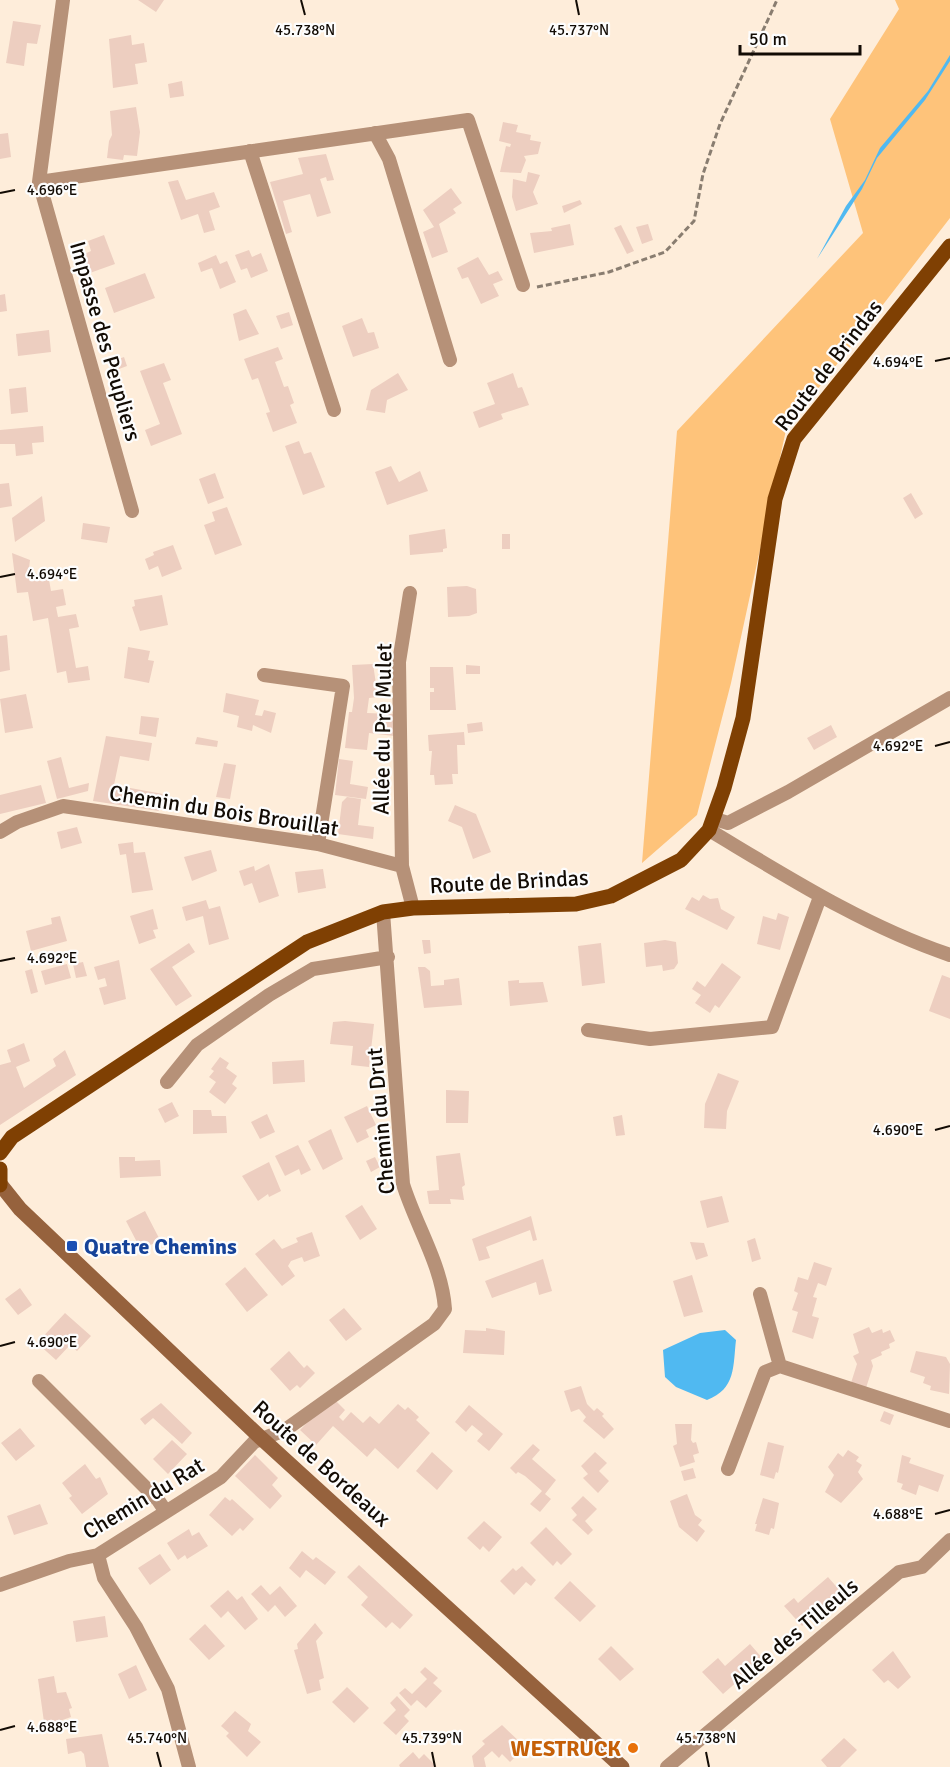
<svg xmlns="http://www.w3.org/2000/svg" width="950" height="1767" font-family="Signika,sans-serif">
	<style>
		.green { fill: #fec37a }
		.water { fill: #50b9f1 }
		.building { fill: #edcec0 }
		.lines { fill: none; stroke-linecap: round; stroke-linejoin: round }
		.path { stroke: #897d70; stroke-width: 3; stroke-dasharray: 6 3; stroke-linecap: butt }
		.street { stroke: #b69178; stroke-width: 14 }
		.secondary { stroke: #96623d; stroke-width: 15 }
		.primary { stroke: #7f4003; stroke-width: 15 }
		.ticks { fill: none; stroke: #120b04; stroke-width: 2 }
		.transit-dot { fill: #1a4fb4; stroke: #fdfdfd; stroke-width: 2 }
		.food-dot { fill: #e8710a; stroke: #fdfdfd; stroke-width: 2 }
		.labels { text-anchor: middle; stroke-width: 4.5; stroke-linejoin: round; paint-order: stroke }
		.street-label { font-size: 22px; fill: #120b04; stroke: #fdfdfd }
		.transit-label { font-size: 22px; font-weight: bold; fill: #164399; stroke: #fdfdfd; text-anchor: start }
		.food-label { font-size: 22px; font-weight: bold; fill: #c56008; stroke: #fdfdfd; text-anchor: end }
		.ticks-label { font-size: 15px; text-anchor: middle; fill: #120b04; stroke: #fdfdfd; stroke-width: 4.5; stroke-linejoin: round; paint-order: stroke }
	</style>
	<rect width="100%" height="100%" fill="#feedda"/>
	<!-- green -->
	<path class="green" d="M895,0H950V218L786,430L731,683L697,815L642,863L677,431L863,233L830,119L899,9Z"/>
	<!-- water -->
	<path class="water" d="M950,55V61L925,100L877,158L862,189L817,259L846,206L865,180L880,148L928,91Z
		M725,1330L736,1340C733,1366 736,1389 707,1400L676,1387L665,1377L663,1350L700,1333Z"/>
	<!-- building -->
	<path class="building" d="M138,0H164L156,12Z
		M13,21L41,25L37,44L27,43L24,66L6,63Z
		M131,35L132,45L144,43L147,62L135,64L138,84L113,88L109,39Z
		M182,81L184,96L170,98L168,84Z
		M136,107L140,132L137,156L124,155L123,160L107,158L109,141L112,135L110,111Z
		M503,122L518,125L516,132L531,135L530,140L541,142L538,154L524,156L526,160L521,173L500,172L506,146L510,147L511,144L499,141Z
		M8,133L11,157L0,159V134Z
		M326,154L334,180L327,181L326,177L320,179L331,213L317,217L310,194L283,201L292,232L286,234L270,182L303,174L298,158Z
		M528,172L540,175L533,192L538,204L516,211L512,197L513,179L526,182Z
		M178,180L186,200L214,192L220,207L209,211L215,230L204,233L198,214L181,220L168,182Z
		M451,188L462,203L453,209L456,213L439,224L448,252L432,258L423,232L434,227L423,210Z
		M580,200L582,204L564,213L562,206Z
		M570,224L574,245L534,253L530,233L552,231L551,228Z
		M648,224L653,240L642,244L636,227Z
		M621,225L634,251L627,254L614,228Z
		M104,235L115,264L87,274L80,256L91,251L88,241Z
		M249,250L252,257L261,253L268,271L251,278L247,268L241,270L235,255Z
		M216,255L220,264L227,261L236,282L220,289L212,268L201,272L198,263Z
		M478,257L489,275L498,271L503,280L493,284L499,296L481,304L468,277L462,279L457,268Z
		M145,273L155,298L114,313L105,288Z
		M5,294L7,311L0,312V295Z
		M246,309L259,334L239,341L233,314Z
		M289,312L293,325L281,329L276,316Z
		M362,318L368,333L374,332L379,348L353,357L342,326Z
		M49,330L51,352L18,356L16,334Z
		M278,347L283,359L275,362L284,387L288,386L294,403L290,405L297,423L273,432L266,413L270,412L258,378L252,380L244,359Z
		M124,357L127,366L111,372L108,363Z
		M164,363L171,380L163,383L182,434L151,446L145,430L160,424L140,371Z
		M398,373L408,390L387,400L385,413L366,410L371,390Z
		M513,373L518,388L522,387L529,405L501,414L503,419L479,428L473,412L495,404L487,383Z
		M26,387L28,412L11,414L9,389Z
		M43,426L44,442L32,443L33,454L16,456L15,444H0V430Z
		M299,441L304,454L311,452L325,487L303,495L285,446Z
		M391,466L399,482L420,471L428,491L387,505L375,472Z
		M215,473L224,498L208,504L199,479Z
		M9,483L12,506L0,508V484Z
		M911,493L923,514L915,519L903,498Z
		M42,496L45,521L15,542L12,518Z
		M227,507L242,545L215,555L204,525L215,521L212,512Z
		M83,523L110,527L107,543L81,539Z
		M445,529L447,548L443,549V552L410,555L409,535Z
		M502,534H510V549H502Z
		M173,545L182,569L162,577L158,566L149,570L145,559L154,555L153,552Z
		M12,553L30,560L28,577L48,574L51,591L63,589L66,605L56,607L58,617L76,614L79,627L69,629L76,668L88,666L90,680L68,683L66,671L57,673L48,618L33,621L28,592L17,593Z
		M467,586L476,589L477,613L469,616L448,617L447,587Z
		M162,595L168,625L140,631L132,607L135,606L134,600Z
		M7,635L10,670L0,672V636Z
		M128,647L150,651L148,660L154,661L149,683L124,678Z
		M373,664L378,697L369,698L367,713L393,714L394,736L369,733L367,750L345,748L349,712H352L354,698L352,665Z
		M466,665L480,666V674H466Z
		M430,667H453L456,710H430V692H434V688H430Z
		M226,693L259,700L255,715L262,716L264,710L276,713L271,733L253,725L252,731L237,727L239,716L223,712Z
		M26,694L33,728L5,733L0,699Z
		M141,716L159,718L156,737L139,734Z
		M482,722L483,731L468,733L467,724Z
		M831,725L837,737L814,750L807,738Z
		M464,732L465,745H457L458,774H452L453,784L435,785L434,775H430L432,751H429L428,735Z
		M106,736L152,743L149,761L120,756L114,785L163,794L159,811L93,801Z
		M197,737L218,741L217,747L195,744Z
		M61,757L69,788L89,783L88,791L57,799L47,761Z
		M339,759L353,761L350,784L368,787L366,799L335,795Z
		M224,763L236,765L230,799L216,797Z
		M41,785L46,803L0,814V795Z
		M347,797L361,799L358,825L374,827L373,839L338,834L342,802Z
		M455,805L476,814L491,852L473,859L462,827L448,821Z
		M77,827L82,843L61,849L57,832Z
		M133,842L134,853L145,852L153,890L132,893L126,854L120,855L118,844Z
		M211,850L217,871L192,881L184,857Z
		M269,864L279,896L259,903L252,883L244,886L239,871L254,866L255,871Z
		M323,869L326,888L298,893L295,872Z
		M703,895L710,899L718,898L721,909L735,917L727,930L685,909L692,897L699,901Z
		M206,900L209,909L220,906L229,939L209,945L203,916L186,921L182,907Z
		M153,909L158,929L153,930L156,938L139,944L130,916Z
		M778,913L789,917L780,950L757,944L763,916L776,920Z
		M60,916L67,941L31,951L26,931L52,924L51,918Z
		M422,940H430L431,953L424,954Z
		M665,940L676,942L678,963L674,969L663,971L662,965L646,967L644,943Z
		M189,943L195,952L172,967L192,996L176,1006L150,969Z
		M601,943L605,983L582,986L578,946Z
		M119,960L126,999L104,1005L99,988L107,986L105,978L98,980L94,967Z
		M83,962L87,976L76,978L73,964Z
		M722,963L741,977L719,1008L715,1005L710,1013L695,1003L701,995L692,989L697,981L705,987Z
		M67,964L71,978L45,985L41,971Z
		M418,967H425L430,971L431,986L444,985V980L459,978L462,1005L424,1008Z
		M32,969L38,992L31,994L25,971Z
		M942,975L950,978V1019L929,1011Z
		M519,980V983L543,982L548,1002L510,1006L508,981Z
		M345,1021L374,1024L369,1067L351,1065L353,1046L330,1044L333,1022Z
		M24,1043L30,1061L16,1067L24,1088L56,1066L53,1059L65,1050L76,1075L0,1125V1065L11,1062L7,1050Z
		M220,1057L229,1063L226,1068L237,1076L232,1084L237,1088L225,1104L209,1092L216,1082L209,1077L214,1071L211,1069Z
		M304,1060L305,1082L273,1084L272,1062Z
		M718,1073L739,1081L727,1111L726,1129L704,1128L705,1104Z
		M446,1090L469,1091L468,1123H446Z
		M172,1102L179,1116L165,1123L158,1109Z
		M367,1106L376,1125L366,1130L369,1137L357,1143L344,1117Z
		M193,1110H211L212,1116H226L227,1133L193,1134Z
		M267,1114L275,1132L260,1139L251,1122Z
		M622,1115L625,1135L616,1136L613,1117Z
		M331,1129L343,1159L323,1170L308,1141Z
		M298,1145L311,1170L301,1175L299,1169L285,1176L275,1156Z
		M460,1153L465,1185L462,1187L464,1200L450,1199L451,1204H429L427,1191L439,1190L436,1156Z
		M119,1157H135V1161L160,1160L161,1176L120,1178Z
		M375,1157L380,1167L371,1172L366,1161Z
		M269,1162L281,1191L269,1197L268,1194L258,1201L242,1176Z
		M722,1196L729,1222L707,1228L700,1201Z
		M362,1205L377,1229L360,1240L345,1216Z
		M145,1211L160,1240L141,1250L126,1221Z
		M531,1216L537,1240L533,1241L530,1230L486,1247L490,1258L479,1261L472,1239Z
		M312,1232L320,1256L304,1262L302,1257L291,1261L288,1266L295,1276L282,1286L255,1254L274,1239L282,1249L298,1242L296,1238Z
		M755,1238L761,1259L752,1262L747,1241Z
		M690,1242L704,1243L708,1256L696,1260Z
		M543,1259L552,1291L539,1295L536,1282L492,1298L485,1281Z
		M814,1262L832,1268L826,1286L818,1283L813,1297L817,1298L812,1316L819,1318L813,1339L792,1332L798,1312L792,1310L798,1293L794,1291L798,1277L808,1280Z
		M245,1267L268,1295L247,1312L225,1284Z
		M692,1275L703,1312L684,1317L673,1281Z
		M20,1288L32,1305L18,1315L5,1299Z
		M344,1308L362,1329L346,1341L329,1320Z
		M65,1313L91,1336L77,1351L70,1345L56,1360L37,1343Z
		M869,1327L872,1333L882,1329L883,1333L890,1330L895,1341L889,1344L890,1348L881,1352L882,1355L871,1360L873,1366L866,1388L851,1383L857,1364L853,1356L859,1353L853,1334Z
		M486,1328L505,1331L504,1355L463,1353L465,1330L486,1331Z
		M289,1351L304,1368L307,1365L315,1373L300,1388L297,1385L290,1391L270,1369Z
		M916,1351L946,1357L950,1364L949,1394L930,1390L931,1386L923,1383L925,1377L910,1372Z
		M581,1386L587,1404L594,1411L597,1408L604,1414L602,1416L614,1429L604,1439L583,1421L586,1417L579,1409L571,1412L564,1391Z
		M335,1400L345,1410L339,1417L343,1421L351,1412L363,1423L370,1416L379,1424L398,1404L405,1410L408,1407L419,1417L416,1420L430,1433L398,1469L375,1448L367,1457L333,1426L316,1445L300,1430L325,1404Z
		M161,1403L192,1433L182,1444L153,1418L145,1425L140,1419Z
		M469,1405L503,1434L489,1451L477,1441L483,1434L472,1425L466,1432L455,1422Z
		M884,1411L894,1415L890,1425L880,1421Z
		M675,1424H692L691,1440L693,1443L696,1442L699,1453L693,1455L695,1462L680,1467L673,1446L677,1444Z
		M20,1428L35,1446L16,1461L1,1443Z
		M172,1440L187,1454L168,1474L153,1459Z
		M768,1442L784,1446L778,1473L776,1472L774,1479L760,1475Z
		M533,1444L540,1450L532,1459L556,1480L545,1494L551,1499L540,1512L530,1504L542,1491L525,1476L518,1472L516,1474L510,1468Z
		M848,1450L859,1457L856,1461L862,1465L858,1472L863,1479L841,1503L825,1492L834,1475L828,1467L838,1453L843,1457Z
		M432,1452L453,1471L437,1490L416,1471Z
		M595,1452L607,1463L599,1471L609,1481L598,1493L583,1478L588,1474L581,1466Z
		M255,1455L278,1478L272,1485L282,1496L270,1509L235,1476Z
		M902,1455L911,1458L909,1463L944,1475L938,1492L919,1485L916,1495L901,1489L903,1484L897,1482Z
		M85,1464L96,1479L100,1477L108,1494L82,1514L69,1498L72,1496L62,1483Z
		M693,1468L696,1478L684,1481L681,1471Z
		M687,1494L695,1515L702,1520L698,1525L705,1531L697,1542L679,1527L670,1501Z
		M583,1496L597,1509L585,1521L593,1530L588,1535L572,1520L577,1515L571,1508Z
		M225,1497L230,1501L232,1499L254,1519L243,1531L240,1528L232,1536L209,1515Z
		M763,1498L779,1503L774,1529L771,1528L769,1535L755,1531L757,1524H755Z
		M40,1504L48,1524L14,1535L7,1516Z
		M484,1521L502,1537L489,1552L483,1546L480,1550L467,1538Z
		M546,1527L572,1554L561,1565L557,1561L553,1566L530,1543Z
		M189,1529L192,1536L199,1532L208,1546L187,1559L185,1555L178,1560L167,1543Z
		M302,1551L313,1560L316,1557L336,1572L325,1585L306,1570L300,1578L289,1568Z
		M160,1554L171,1570L150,1585L138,1568Z
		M359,1565L413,1615L400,1629L392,1622L386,1628L361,1605L368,1597L347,1577Z
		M522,1566L536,1580L531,1586L526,1582L514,1595L500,1581L513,1568L516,1571Z
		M828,1577L841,1592L802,1626L784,1606L794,1598L798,1603Z
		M570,1581L596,1606L580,1622L554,1598Z
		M261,1585L270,1595L280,1586L297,1606L285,1617L275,1605L268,1612L251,1594Z
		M228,1590L237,1600L242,1596L258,1619L245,1630L228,1611L221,1618L210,1606Z
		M105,1616L108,1637L76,1642L73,1621Z
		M315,1623L323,1633L316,1641L324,1678L319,1680L321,1690L307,1694L294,1650L298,1649L297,1644Z
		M205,1624L225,1646L209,1660L189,1639Z
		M750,1644L763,1659L723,1694L702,1672L718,1658L725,1666Z
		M611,1646L634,1669L620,1681L598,1659Z
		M893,1651L911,1677L898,1689L888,1680L884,1683L872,1670Z
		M136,1665L147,1690L129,1699L118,1674Z
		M425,1667L438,1678L433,1683L442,1691L426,1708L417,1700L411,1706L399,1693L405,1688L412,1694L427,1679L420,1672Z
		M54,1676L57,1693L66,1692L72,1708L69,1709L71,1717L54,1723V1720L44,1722L38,1679Z
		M347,1687L369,1708L354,1723L332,1702Z
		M397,1696L410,1710L404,1716L409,1721L396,1735L383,1723L396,1710L390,1703Z
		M235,1711L251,1724L248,1731L261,1742L247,1757L226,1736L229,1733L221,1726Z
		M502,1725L525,1747L510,1762L502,1754L499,1758L492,1751L484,1758L486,1767H474L472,1756L485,1744L482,1741Z
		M102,1734L109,1767H86L84,1754L81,1751L68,1754L66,1739Z
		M844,1738L857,1750L840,1767H827L821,1760Z
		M413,1752L419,1759L424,1754L437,1767H400L399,1765Z"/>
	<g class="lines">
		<!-- path -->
		<path class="path" d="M537,287L609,272L665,252L694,221L703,174L720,124L777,0"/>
		<!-- street -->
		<path class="street" d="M63,0L39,182L132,511
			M375,133L389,159L450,360
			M250,151L334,410
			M39,182L468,120L523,285
			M264,675L343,686L318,844
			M715,819L728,823L788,792L950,698
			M709,830C786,876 864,926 950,955
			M0,832L17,822L63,806L318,844L402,866L413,908
			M402,866L399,662L410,593
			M588,1030L650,1039L772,1027L820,897
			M167,1082L197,1045L269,995L313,969L388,957
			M760,1294L780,1366
			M39,1381L158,1500L166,1512
			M728,1469L765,1372L780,1366L950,1421
			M98,1555L104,1578L136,1627L168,1689L189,1767
			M0,1585L69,1561L98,1555L221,1477L254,1442L285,1430L434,1324L445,1309C442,1265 416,1226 403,1184L383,912
			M667,1767L899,1572L922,1567L950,1540"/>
		<!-- secondary -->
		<path class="secondary" d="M0,1184L20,1209L261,1438L622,1767"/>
		<!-- primary -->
		<path class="primary" d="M0,1153L12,1137L307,942L383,912L413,908L576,904L611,896L681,860L709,830L724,788L743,718L775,499L794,439L950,246
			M0,1169V1185"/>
	</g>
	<!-- ticks -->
	<path class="ticks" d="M301,0L305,15M576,0L579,15M0,193L15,190M935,361L950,358M0,577L15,574M935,746L950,742M0,961L15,958M935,1130L950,1126M0,1346L15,1342M935,1514L950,1510M0,1730L15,1726M157,1752L161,1767M432,1752L435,1767M706,1752L709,1767"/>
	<!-- markers -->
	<rect class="transit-dot" x="66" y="1240" width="12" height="12" rx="3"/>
	<circle class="food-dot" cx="633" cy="1748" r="6"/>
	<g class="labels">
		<!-- street labels -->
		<g class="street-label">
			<text transform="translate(106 341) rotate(74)" y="8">Impasse des Peupliers</text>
			<text transform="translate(828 365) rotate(-52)" y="8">Route de Brindas</text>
			<text transform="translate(382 729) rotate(-89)" y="8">Allée du Pré Mulet</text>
			<text transform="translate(224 810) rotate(9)" y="8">Chemin du Bois Brouillat</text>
			<text transform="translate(509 881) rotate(-3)" y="8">Route de Brindas</text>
			<text transform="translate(380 1121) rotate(-95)" y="8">Chemin du Drut</text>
			<text transform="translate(322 1463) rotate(42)" y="8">Route de Bordeaux</text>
			<text transform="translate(143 1498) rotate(-31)" y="8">Chemin du Rat</text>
			<text transform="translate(794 1633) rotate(-40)" y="8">Allée des Tilleuls</text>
		</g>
		<!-- transit labels -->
		<g class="transit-label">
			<text x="84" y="1254">Quatre Chemins</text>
		</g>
		<!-- food labels -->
		<g class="food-label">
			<text x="621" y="1756">WESTRUCK</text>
		</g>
	</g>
	<g class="ticks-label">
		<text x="305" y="35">45.738°N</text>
		<text x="579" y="35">45.737°N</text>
		<text x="52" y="195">4.696°E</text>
		<text x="898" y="367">4.694°E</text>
		<text x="52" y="579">4.694°E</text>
		<text x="898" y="751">4.692°E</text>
		<text x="52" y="963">4.692°E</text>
		<text x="898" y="1135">4.690°E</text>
		<text x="52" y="1347">4.690°E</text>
		<text x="898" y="1519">4.688°E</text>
		<text x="52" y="1732">4.688°E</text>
		<text x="157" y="1743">45.740°N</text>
		<text x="432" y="1743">45.739°N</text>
		<text x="706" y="1743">45.738°N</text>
	</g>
	<!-- scale -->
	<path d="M740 45v9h120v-9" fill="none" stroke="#120b04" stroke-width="3"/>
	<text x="749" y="45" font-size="18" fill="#120b04" stroke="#fdfdfd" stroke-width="4.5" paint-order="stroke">50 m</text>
</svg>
